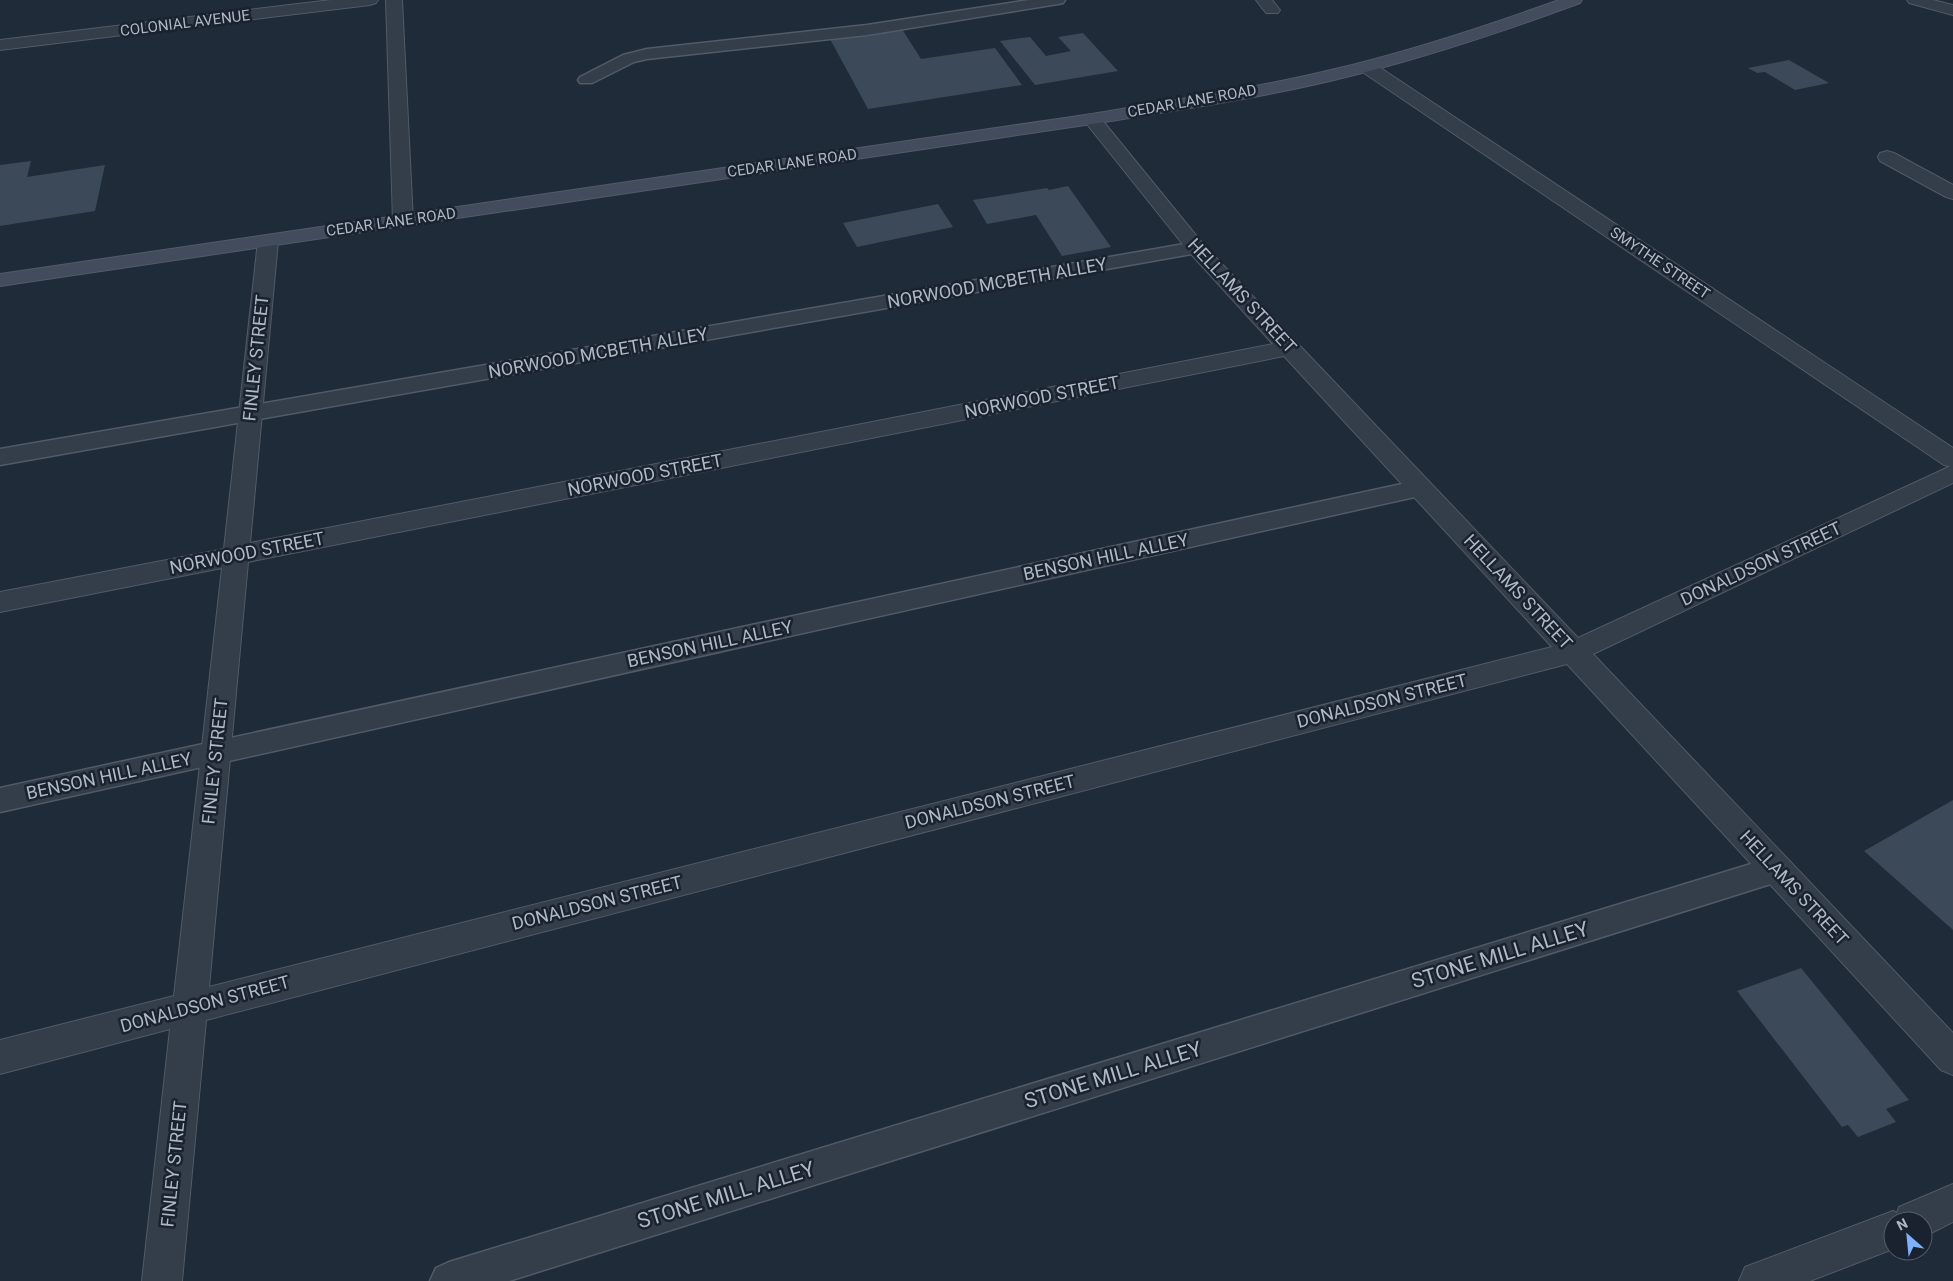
<svg xmlns="http://www.w3.org/2000/svg" width="1953" height="1281" font-family="Roboto,sans-serif">
	<style>
		.building { fill: #3c4959 }
		.lines { fill: none; stroke-linecap: round; stroke-linejoin: round }
		.service-casing { stroke: #515b67; stroke-width: 3 }
		.minor-casing { stroke: #515b67; stroke-width: 2 }
		.tertiary-casing { stroke: #515b67; stroke-width: 2 }
		.secondary-casing { stroke: #515b67; stroke-width: 2 }
		.service { fill: #343d4a; fill-rule: evenodd }
		.minor { fill: #343d4a; fill-rule: evenodd }
		.tertiary { fill: #343d4a; fill-rule: evenodd }
		.secondary { fill: #424c5d; fill-rule: evenodd }
		.labels { text-anchor: middle; stroke-width: 5; stroke-linejoin: round; paint-order: stroke }
		.far-street-label { font-size: 15px; fill: #aeb8c6; stroke: #19222e }
		.street-label { font-size: 18px; fill: #aeb8c6; stroke: #19222e }
		.near-street-label { font-size: 21px; fill: #aeb8c6; stroke: #19222e }
	</style>
	<rect width="100%" height="100%" fill="#202b39"/>
	<!-- building -->
	<path class="building" d="M902,29L921,59L995,48L1022,85L868,109L830,39Z
		M1083,33L1118,71L1035,85L1000,41L1030,37L1046,56L1071,51L1058,37Z
		M1789,60L1829,83L1795,90L1765,72L1757,73L1748,68Z
		M31,161L27,177L105,165L95,211L0,226V165Z
		M1068,186L1111,247L1062,256L1036,215L987,224L973,200L1047,188L1049,190Z
		M938,204L953,227L857,247L843,223Z
		M1953,800V930L1864,851Z
		M1801,968L1909,1100L1886,1109L1896,1122L1858,1137L1848,1125L1842,1127L1737,991Z"/>
	<g class="lines">
		<defs>
			<path id="service" d="M1029,0H1065L1063,3L1058,4L867,35L647,59L634,62L592,83H580L578,80L580,77L623,55L647,49L867,25Z
				M1196,242L1203,244L1206,248L1203,252L0,465V449Z
				M1420,480L1428,482L1432,488L1428,494L0,812V788Z
				M1777,856L1788,860L1792,869L1788,878L1777,882L509,1281H430L436,1268L449,1262Z"/>
			<path id="minor" d="M331,0H378L376,3L370,5L0,50V40Z
				M386,0H402L413,221L410,225L403,227L396,225L393,221Z
				M1256,0H1272L1280,10L1278,13H1266Z
				M1092,114L1098,115L1203,244L1578,638L1953,465V483L1593,654L1953,1033V1075L1941,1070L1567,664L206,1020L182,1281H142L170,1029L0,1074V1040L174,996L222,568L0,612V592L224,549L258,241L261,237L268,235L275,237L278,241L250,543L1273,344L1189,252L1086,123L1083,119L1086,115ZM1284,356L1552,647L209,987L248,562Z
				M1887,151L1894,153L1953,185V199L1946,197L1880,161L1878,157L1880,153Z
				M1953,1184V1222L1927,1235L1923,1236V1221H1893V1249L1810,1281H1739L1745,1267L1893,1211L1897,1213L1899,1207Z"/>
			<path id="tertiary" d="M1907,0H1933L1953,5V15L1909,3Z
				M1367,62L1373,63L1953,448V467L1944,465L1361,71L1359,67L1361,63Z"/>
			<path id="secondary" d="M1559,0H1582L1580,3C1499,33 1417,60 1334,80C1254,99 1173,111 1092,124L0,286V274L1092,114C1172,100 1252,89 1331,70C1408,52 1484,27 1559,0Z"/>
		</defs>
		<!-- service casing -->
		<use href="#service" class="service-casing"/>
		<!-- minor casing -->
		<use href="#minor" class="minor-casing"/>
		<!-- tertiary casing -->
		<use href="#tertiary" class="tertiary-casing"/>
		<!-- secondary casing -->
		<use href="#secondary" class="secondary-casing"/>
		<!-- service -->
		<use href="#service" class="service"/>
		<!-- minor -->
		<use href="#minor" class="minor"/>
		<!-- tertiary -->
		<use href="#tertiary" class="tertiary"/>
		<!-- secondary -->
		<use href="#secondary" class="secondary"/>
	</g>
	<g class="labels">
		<!-- far-street labels -->
		<g class="far-street-label">
			<text transform="translate(185 23) rotate(-7)" y="5">COLONIAL AVENUE</text>
			<text transform="translate(1192 101) rotate(-10)" y="5">CEDAR LANE ROAD</text>
			<text transform="translate(792 163) rotate(-8)" y="5">CEDAR LANE ROAD</text>
			<text transform="translate(391 222) rotate(-8)" y="5">CEDAR LANE ROAD</text>
			<text transform="translate(1660 263) rotate(34)" y="5">SMYTHE STREET</text>
		</g>
		<!-- street labels -->
		<g class="street-label">
			<text transform="translate(997 283) rotate(-10)" y="6">NORWOOD MCBETH ALLEY</text>
			<text transform="translate(1242 296) rotate(47)" y="6">HELLAMS STREET</text>
			<text transform="translate(598 353) rotate(-10)" y="6">NORWOOD MCBETH ALLEY</text>
			<text transform="translate(256 358) rotate(-84)" y="6">FINLEY STREET</text>
			<text transform="translate(1042 397) rotate(-11)" y="6">NORWOOD STREET</text>
			<text transform="translate(645 475) rotate(-11)" y="6">NORWOOD STREET</text>
			<text transform="translate(247 553) rotate(-11)" y="6">NORWOOD STREET</text>
			<text transform="translate(1106 557) rotate(-12)" y="6">BENSON HILL ALLEY</text>
			<text transform="translate(1761 564) rotate(-25)" y="6">DONALDSON STREET</text>
			<text transform="translate(1518 592) rotate(47)" y="6">HELLAMS STREET</text>
			<text transform="translate(710 644) rotate(-12)" y="6">BENSON HILL ALLEY</text>
			<text transform="translate(1382 701) rotate(-14)" y="6">DONALDSON STREET</text>
			<text transform="translate(215 761) rotate(-84)" y="6">FINLEY STREET</text>
			<text transform="translate(109 776) rotate(-12)" y="6">BENSON HILL ALLEY</text>
			<text transform="translate(990 802) rotate(-14)" y="6">DONALDSON STREET</text>
			<text transform="translate(1794 888) rotate(47)" y="6">HELLAMS STREET</text>
			<text transform="translate(597 903) rotate(-14)" y="6">DONALDSON STREET</text>
			<text transform="translate(205 1004) rotate(-15)" y="6">DONALDSON STREET</text>
			<text transform="translate(174 1164) rotate(-84)" y="6">FINLEY STREET</text>
		</g>
		<!-- near-street labels -->
		<g class="near-street-label">
			<text transform="translate(1500 955) rotate(-17)" y="7">STONE MILL ALLEY</text>
			<text transform="translate(1113 1075) rotate(-17)" y="7">STONE MILL ALLEY</text>
			<text transform="translate(726 1195) rotate(-17)" y="7">STONE MILL ALLEY</text>
		</g>
	</g>
	<!-- north arrow -->
	<g transform="translate(1908 1236) rotate(333)"><circle r="24" fill="#19222e" stroke="#555e6b"/>
	<path d="M0-4L9 19L0 12L-9 19Z" fill="#7eb0fb"/>
	<text y="-8" font-size="14" font-weight="bold" text-anchor="middle" fill="#aeb8c6">N</text>
	</g>
</svg>
